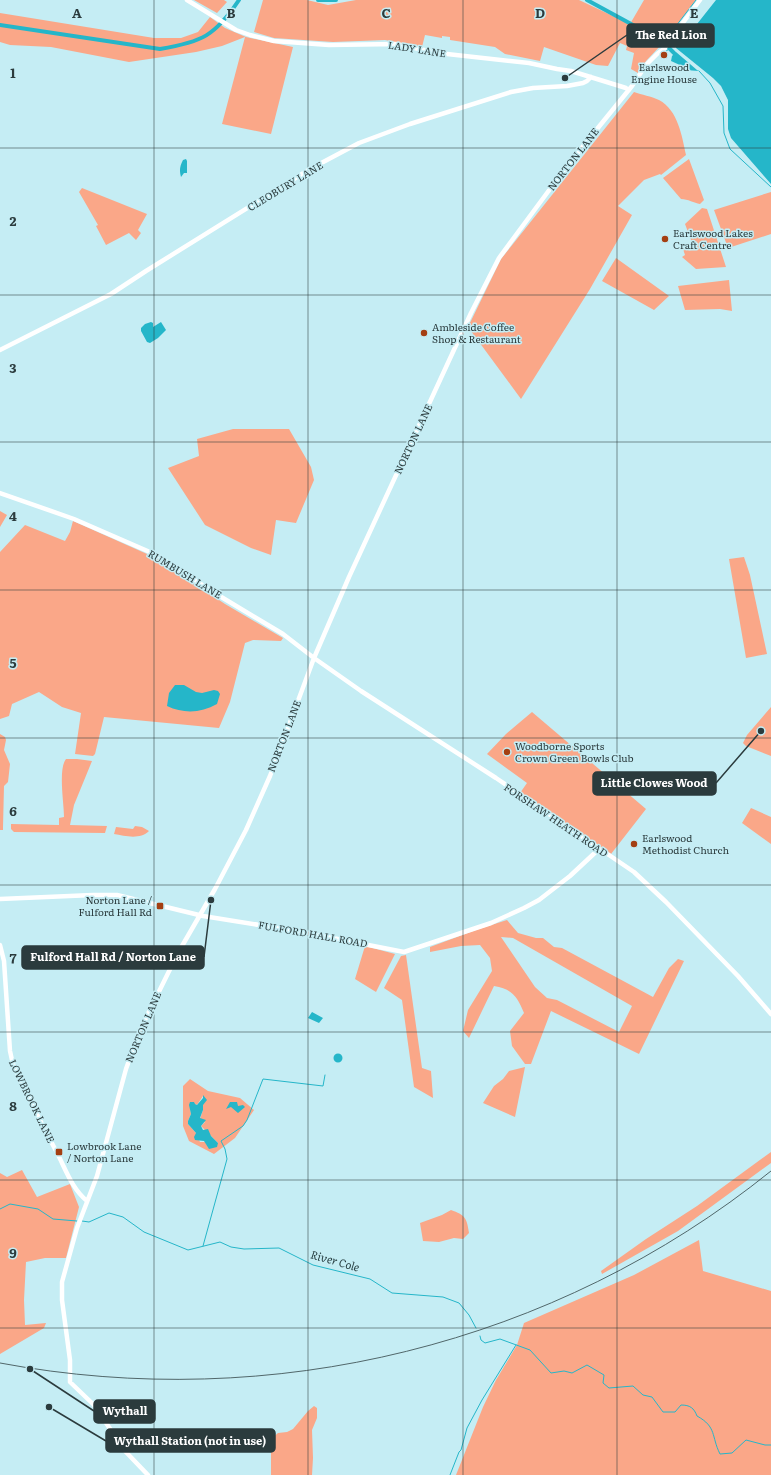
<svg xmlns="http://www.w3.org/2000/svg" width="771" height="1475" font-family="Literata,serif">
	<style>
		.green { fill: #faa788; fill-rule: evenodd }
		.water { fill: #25b6c9 }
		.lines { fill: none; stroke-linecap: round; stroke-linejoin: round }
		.stream { stroke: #25b6c9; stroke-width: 1 }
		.canal { stroke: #25b6c9; stroke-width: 4 }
		.secondary { stroke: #fff; stroke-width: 4.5 }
		.rail { stroke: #51676a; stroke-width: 1 }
		.grid { fill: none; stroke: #2b3b3d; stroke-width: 1; stroke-opacity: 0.55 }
		.poi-dot { fill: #a43f12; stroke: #c5edf4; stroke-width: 1.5 }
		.labels { text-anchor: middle; stroke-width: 3; stroke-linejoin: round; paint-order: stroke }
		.street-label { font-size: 10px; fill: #2b3b3d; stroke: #c5edf4 }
		.poi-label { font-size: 10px; fill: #2b3b3d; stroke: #c5edf4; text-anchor: start }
		.water-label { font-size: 11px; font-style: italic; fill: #1f3639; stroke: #c5edf4 }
		.grid-label { font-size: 13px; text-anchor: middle; font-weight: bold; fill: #2b3b3d; stroke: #c5edf4; stroke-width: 3; stroke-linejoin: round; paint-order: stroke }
		.leader { fill: none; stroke: #2b3b3d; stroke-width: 1.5 }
		.callout-dot { fill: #2b3b3d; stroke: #c5edf4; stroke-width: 1.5 }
		.callout { fill: #2b3b3d; stroke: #2b3b3d; stroke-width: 1.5 }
		.callout-label { font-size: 11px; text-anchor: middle; font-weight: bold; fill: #fff }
	</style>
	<rect width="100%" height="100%" fill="#c5edf4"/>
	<!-- green -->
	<path class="green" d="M194,0H224L227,2L217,13Z
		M263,0H307L328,5L356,0H579L630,24L644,0H696L663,43L646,61L638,73L631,69L634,53L626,50L627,46L620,43L608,66L596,65L544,47L540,61L505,54L495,47L450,40V37L442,36V38L425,35L422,47L385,40L333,42L274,38L254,32Z
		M0,13L154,38H181L198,32L210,17L225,28L246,37L293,47L271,134L222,124L245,37L222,46L196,52L129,62L51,47L10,45L0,42Z
		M634,92C642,95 651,96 659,100C678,110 682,136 686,155L661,175L660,174L644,180L618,206L632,215L590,289L521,399L468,327L501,259Z
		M689,159L704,200L700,204C694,203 688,199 681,199L663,178Z
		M82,188L147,214L138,230L141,233L136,240L129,233L106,245L96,226L98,225L79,192Z
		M771,192V234L728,248L714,210Z
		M702,208L707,209L726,267L696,269L682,257L685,255L683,249L693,245L685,224Z
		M616,258L669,296L654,310L602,281Z
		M729,280L732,311L720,309L685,310L678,286Z
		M233,429H289L311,467L314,480L296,523L276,520L271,555L251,548L205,525L168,468L199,456L197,439Z
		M0,511L7,515L0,527Z
		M73,521L156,558L225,604L283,638L281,641L253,640L245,643L230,702L219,728L104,717L95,754L93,756L75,754L81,713L62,707L39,692L12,704L9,716L0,719V552L25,525L65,541L70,532Z
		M744,557L750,575L767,654L746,658L729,559Z
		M771,707V756L746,746L743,743L747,735Z
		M532,712L646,809L611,854L520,793L527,783L487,754L506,734Z
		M0,734L5,737L6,740L4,750L10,764L8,782L4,786L3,827V830H0Z
		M66,759H77L92,761L74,805L70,825L107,826L105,833L14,832L11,829V824L59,825V818L64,817C64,803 58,769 66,759Z
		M751,808L771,817V844L742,823Z
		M135,826L142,827L149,831C140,840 125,836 114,834L116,827L133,829Z
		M507,920L518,933L536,938H543L554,947L562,948L653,997L669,968L678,959L684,961L639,1054L551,1011L531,1064H525L512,1046L510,1031L524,1013C517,996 512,989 494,986L469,1038L463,1031L468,1010L492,971L490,958L480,945L461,946L430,952V947L476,930ZM501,937L513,938L632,1006L619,1032L557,1000L547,998L535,987Z
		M365,946L395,954L376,992L355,979Z
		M406,955L422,1068L431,1071L433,1098L414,1087L402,1000L384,988L401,956Z
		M525,1067L515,1117L483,1103L494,1086L503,1079L509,1071Z
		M190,1079L208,1091L240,1098L254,1110L235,1138L214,1154L189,1141L183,1126V1086ZM203,1096V1110L200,1119L205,1122L201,1126L218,1143L207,1145L205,1142H200L196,1133L188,1124V1121L191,1114L190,1108L195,1104L197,1105Z
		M771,1152V1163L678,1231L602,1274L601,1271L646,1239L697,1206Z
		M22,1170L37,1197L70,1184L79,1207L66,1258H45L26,1262L24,1300L25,1325L46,1323L44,1328L0,1354V1173L7,1177Z
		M451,1210C465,1215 467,1218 469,1233L463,1239L454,1238L439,1242L423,1241L420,1223L442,1215Z
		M699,1240L703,1271L771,1291V1475H456L483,1407L496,1380L517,1345L524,1323L634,1275Z
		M314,1406L317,1408V1418L312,1430L313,1458L312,1475H271V1439L278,1433L287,1432L293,1429L308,1411Z"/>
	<!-- water -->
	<path class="water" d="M716,0H771V184L731,138L728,129V100L721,86L713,78L676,48V44L697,24Z
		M676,52L697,70L699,71L685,70L682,66L671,61L672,56Z
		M186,159L187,161V173H184L181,177C179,170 180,166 183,160Z
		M151,322L153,323V327L161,322L166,330L158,338L150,343L147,342L141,331V328L145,324Z
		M175,685H184L196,692L202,693L214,690L218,691L220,694L217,704C201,713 184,714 167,706L169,693Z
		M312,1012L323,1018L319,1023L308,1018Z
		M333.5 1058a4.5 4.5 0 1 1 9 0a4.5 4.5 0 1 1-9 0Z
		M203,1095L207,1100L203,1105V1110L200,1118L206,1120L201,1126L203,1130L208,1129L211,1136L218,1143L217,1147L209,1149L204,1141L195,1140L194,1137L196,1133L188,1124V1121L191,1114L189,1105L190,1102H194L195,1104L197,1105L203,1098Z
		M230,1102H237L238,1106L243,1105L245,1107L238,1113L231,1107L226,1109Z"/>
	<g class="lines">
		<!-- stream -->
		<path class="stream" d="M663,43L696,0
			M665,52L669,49
			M699,71L710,83L723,106L724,133L730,149L771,187
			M0,1209L10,1204L38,1209L53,1219L77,1221
			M82,1221L89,1222L109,1213L123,1217L144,1232L188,1250L220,1242L231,1247L244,1249L279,1248L313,1265L370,1279L392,1293L443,1297L459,1303L469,1315L476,1328
			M203,1246L227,1159L225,1149L221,1141L243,1126L247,1120L263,1079L323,1086L325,1075
			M480,1336L481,1340L485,1343L500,1339L530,1350L551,1373L564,1371L572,1373L587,1365L604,1375L603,1383L609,1388L633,1386L643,1395L652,1397L663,1412H675L681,1405C690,1405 694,1408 697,1416C717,1427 711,1436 720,1454L732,1453L746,1440L765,1445H771
			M450,1475L459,1452L461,1450L467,1428L482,1400L516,1345"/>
		<!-- canal -->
		<path class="canal" d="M318,0H336
			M587,0L644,31L664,44
			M0,25L160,49C202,42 215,36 239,0
			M669,48L674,53"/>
		<!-- secondary -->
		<path class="secondary" d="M187,0L236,30L250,35L274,41L329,45L396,44L438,53L529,63L557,69L571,71L626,88L629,90
			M0,350L111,294L146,271L310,169L359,143L410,124L511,92L533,88L567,86L583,83L587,81L591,77
			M0,493L74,519L159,556L213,592L283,634L314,658L361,691L496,778L634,872L666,902L738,976L771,1014
			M0,899L93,895H117L203,916L297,931L404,952L491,923L524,908L539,900L570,876L599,849
			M0,945L4,961L10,1051C12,1064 17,1074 23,1086C33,1107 44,1128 55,1149C65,1167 71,1188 87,1201
			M148,1475L125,1451L94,1405L70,1382V1360L62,1300V1282L77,1228L97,1176L126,1069L140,1030L178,953L215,889L246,830L270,776L314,658L349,577L471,313L499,258L567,166L632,86L646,65L657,54L665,48L667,44L700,0"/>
		<!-- rail -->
		<path class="rail" d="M0,1363C272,1414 555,1345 771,1171"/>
	</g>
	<!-- grid -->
	<path class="grid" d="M154,0V1475M308,0V1475M463,0V1475M617,0V1475M0,148H771M0,295H771M0,442H771M0,590H771M0,738H771M0,885H771M0,1032H771M0,1180H771M0,1328H771"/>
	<!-- markers -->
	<g class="poi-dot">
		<circle cx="664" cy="55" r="4"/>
		<circle cx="665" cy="239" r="4"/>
		<circle cx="424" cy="333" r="4"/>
		<circle cx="507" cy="752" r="4"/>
		<circle cx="634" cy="844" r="4"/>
		<rect x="156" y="902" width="8" height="8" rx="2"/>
		<rect x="55" y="1148" width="8" height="8" rx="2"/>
	</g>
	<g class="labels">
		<!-- street labels -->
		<g class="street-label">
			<text transform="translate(417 49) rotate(9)" y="4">LADY LANE</text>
			<text transform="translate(573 159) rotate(-52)" y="4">NORTON LANE</text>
			<text transform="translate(285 186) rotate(-31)" y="4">CLEOBURY LANE</text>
			<text transform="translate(413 439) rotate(-65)" y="4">NORTON LANE</text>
			<text transform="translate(185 574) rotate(31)" y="4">RUMBUSH LANE</text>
			<text transform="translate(284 736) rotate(-69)" y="4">NORTON LANE</text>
			<text transform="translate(556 820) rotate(34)" y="4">FORSHAW HEATH ROAD</text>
			<text transform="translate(313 934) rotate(10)" y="4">FULFORD HALL ROAD</text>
			<text transform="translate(143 1027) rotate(-67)" y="4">NORTON LANE</text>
			<text transform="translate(32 1101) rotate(64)" y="4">LOWBROOK LANE</text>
		</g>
		<!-- poi labels -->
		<g class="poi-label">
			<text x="664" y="71" text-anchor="middle">Earlswood<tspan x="664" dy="12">Engine House</tspan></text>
			<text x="673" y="237">Earlswood Lakes<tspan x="673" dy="12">Craft Centre</tspan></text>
			<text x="432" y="331">Ambleside Coffee<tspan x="432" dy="12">Shop &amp; Restaurant</tspan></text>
			<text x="515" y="750">Woodborne Sports<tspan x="515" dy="12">Crown Green Bowls Club</tspan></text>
			<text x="642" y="842">Earlswood<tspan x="642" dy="12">Methodist Church</tspan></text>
			<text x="152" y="904" text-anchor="end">Norton Lane /<tspan x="152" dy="12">Fulford Hall Rd</tspan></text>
			<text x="67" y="1150">Lowbrook Lane<tspan x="67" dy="12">/ Norton Lane</tspan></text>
		</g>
		<!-- water labels -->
		<g class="water-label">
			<text transform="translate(335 1261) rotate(16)" y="4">River Cole</text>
		</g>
	</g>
	<g class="grid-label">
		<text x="77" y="18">A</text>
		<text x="231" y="18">B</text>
		<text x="386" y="18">C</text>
		<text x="540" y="18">D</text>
		<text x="694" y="18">E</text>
		<text x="13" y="78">1</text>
		<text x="13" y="226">2</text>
		<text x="13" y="373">3</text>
		<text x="13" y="521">4</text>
		<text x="13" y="668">5</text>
		<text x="13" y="816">6</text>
		<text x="13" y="963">7</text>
		<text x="13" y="1111">8</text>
		<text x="13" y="1258">9</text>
	</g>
	<!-- callouts -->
	<path class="leader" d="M565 78L627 35M761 731L716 783M211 900L204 957M30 1369L94 1411M49 1407L106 1441"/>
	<g class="callout-dot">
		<circle cx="565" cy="78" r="4"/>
		<circle cx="761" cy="731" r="4"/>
		<circle cx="211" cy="900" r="4"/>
		<circle cx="30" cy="1369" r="4"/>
		<circle cx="49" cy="1407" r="4"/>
	</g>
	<g class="callout">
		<rect x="627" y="24" width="87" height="23" rx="4"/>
		<rect x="593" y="772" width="123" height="23" rx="4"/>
		<rect x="22" y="946" width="182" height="23" rx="4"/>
		<rect x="94" y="1400" width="61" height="23" rx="4"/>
		<rect x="106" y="1429" width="169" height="23" rx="4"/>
	</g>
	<g class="callout-label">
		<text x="671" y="39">The Red Lion</text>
		<text x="654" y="787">Little Clowes Wood</text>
		<text x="113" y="961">Fulford Hall Rd / Norton Lane</text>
		<text x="125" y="1415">Wythall</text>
		<text x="190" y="1445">Wythall Station (not in use)</text>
	</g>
</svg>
